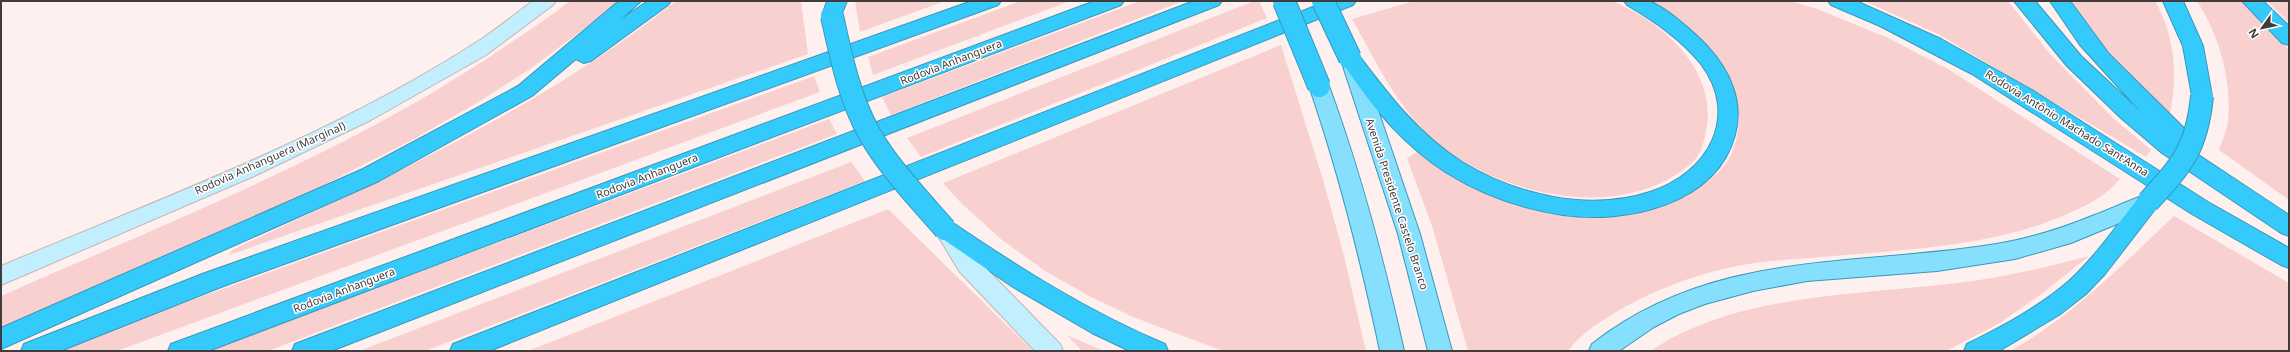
<svg xmlns="http://www.w3.org/2000/svg" width="2290" height="352" font-family="'Noto Sans',sans-serif">
	<style>
		.green { fill: #f8d0d0 }
		.lines { fill: none; stroke-linecap: round; stroke-linejoin: round }
		.secondary-casing { stroke: #c6b4b4; stroke-width: 2 }
		.primary-casing { stroke: #3998b8; stroke-width: 2 }
		.highway-casing { stroke: #3998b8; stroke-width: 2 }
		.secondary { fill: #c2effe; fill-rule: evenodd }
		.primary { fill: #85dffd; fill-rule: evenodd }
		.highway { fill: #34cafb; fill-rule: evenodd }
		.highway-bridge-casing { stroke: #3998b8; stroke-width: 24; stroke-linecap: butt }
		.highway-bridge { stroke: #34cafb; stroke-width: 22 }
		.labels { text-anchor: middle; stroke-width: 3; stroke-linejoin: round; paint-order: stroke }
		.street-label { font-size: 11px; fill: #423b3b; stroke: #fff }
	</style>
	<rect width="100%" height="100%" fill="#fff0f0"/>
	<!-- green -->
	<path class="green" d="M570,1H621L530,69L475,104L414,139L298,198L1,331V296C168,222 338,157 491,56C517,38 545,21 570,1Z
		M676,1H801L808,54L229,255L232,250C386,178 542,108 676,1Z
		M855,1H945L860,32Z
		M1021,1H1070L873,75L868,57Z
		M1140,1H1183L891,115L882,97Z
		M1254,1H1259L1267,18L921,157L907,138Z
		M1414,1H1612C1662,21 1719,71 1706,130C1705,137 1703,147 1699,154C1693,165 1677,174 1667,180C1597,217 1495,191 1436,142C1398,110 1376,61 1352,19Z
		M1648,1H1791L1817,9L1886,37L1948,69L2120,179C2105,197 2086,206 2065,215C1986,249 1895,250 1810,258C1781,260 1751,262 1723,269C1689,277 1656,290 1625,307C1604,319 1583,331 1568,351H1468L1433,229L1407,158L1417,152C1445,174 1478,192 1512,203C1569,220 1650,224 1699,188C1714,177 1728,166 1734,147C1744,117 1739,91 1721,64C1716,57 1707,52 1701,46C1683,31 1665,16 1648,1Z
		M1864,1H2008L2050,54L2113,118L2151,150L2146,157L1938,34Z
		M2070,1H2155C2175,36 2178,75 2170,113L2106,50Z
		M2197,1H2242L2289,49V200L2219,150C2222,141 2227,130 2228,121C2232,80 2219,35 2197,1Z
		M2267,1H2289V23Z
		M1281,45L1324,183L1344,256L1366,351H1223L1133,317L1089,296L1045,271L1002,240L962,204L943,183Z
		M814,76L820,92L117,351H56L178,305Z
		M829,119L837,134L268,351H208Z
		M851,162L865,181L425,351H359Z
		M888,209L1033,351H528Z
		M2174,216L2289,283V351H2010C2073,316 2122,265 2174,216Z
		M2089,256L2044,292L2000,323L1946,351H1651C1738,291 1872,295 1973,281C2013,275 2051,266 2089,256Z
		M1067,335L1104,351H1082Z"/>
	<g class="lines">
		<defs>
			<path id="secondary" d="M533,1H556L553,5L486,55L371,120L252,177L1,285V266C162,198 332,136 480,40C498,28 515,14 533,1Z
				M945,220L953,223L975,257L1060,344L1063,351H1035L959,271L934,229L937,223Z"/>
			<path id="primary" d="M1351,53L1358,55L1361,60L1420,234L1452,351H1428L1398,234L1341,60L1344,55Z
				M1319,79L1326,81L1329,86C1361,173 1384,261 1404,351H1380C1361,261 1339,173 1309,86L1312,81Z
				M2148,194L2156,196L2159,202L2156,208L2071,243L2015,259L1937,271L1807,281L1753,291L1705,304L1679,314L1654,327L1619,351H1589L1592,344C1716,247 1858,268 2002,243C2034,237 2063,228 2092,216C2111,209 2129,200 2148,194Z"/>
			<path id="highway" d="M619,1H641L620,20L648,1H671L668,5L591,61L584,63L576,59L532,96L379,181L1,349V328L363,169L518,86Z
				M827,1H847L839,21L832,22L825,21L822,16Z
				M972,1H1001L998,5L221,287L60,351H21L24,344L205,273Z
				M1095,1H1124L1121,5L208,351H168L171,344Z
				M1194,1H1222L1219,5L331,351H292L295,344Z
				M1328,1H1356L1353,5L489,351H450L453,344Z
				M1624,1C1632,1 1642,0 1648,1C1665,6 1696,34 1708,47C1730,71 1744,102 1735,135C1716,205 1626,224 1563,215C1523,209 1482,195 1447,173C1403,145 1367,102 1340,58L1343,53L1350,51L1357,53C1388,94 1418,134 1462,162C1516,195 1589,212 1650,192C1707,174 1741,117 1701,64C1681,39 1654,21 1627,5Z
				M1828,1H1856L1941,39L2032,90L2208,202L2289,248V268L2281,265L2192,214L1972,74L1880,26L1831,5Z
				M2014,1H2035L2081,56L2141,112L2080,45L2050,1H2070L2109,54L2194,138L2197,144L2191,150L2289,215V236L2281,233L2162,153L2121,118L2067,66Z
				M2163,1H2183L2203,46L2212,96L2209,101L2202,103L2195,101L2192,96L2183,46Z
				M2242,1H2263L2289,26V45L2282,43Z
				M2148,194L2156,196L2159,202L2156,208L2105,274L2086,294L2059,315L1999,351H1964L1967,344C2003,326 2039,307 2069,281C2096,256 2117,225 2140,196Z
				M945,220L953,223C1021,269 1089,312 1165,344L1168,351H1130L1092,333L1013,287L937,235L934,229L937,223Z"/>
		</defs>
		<!-- secondary casing -->
		<use href="#secondary" class="secondary-casing"/>
		<!-- primary casing -->
		<use href="#primary" class="primary-casing"/>
		<!-- highway casing -->
		<use href="#highway" class="highway-casing"/>
		<!-- secondary -->
		<use href="#secondary" class="secondary"/>
		<!-- primary -->
		<use href="#primary" class="primary"/>
		<!-- highway -->
		<use href="#highway" class="highway"/>
		<defs>
			<path id="highway-bridge" d="M1284,1L1319,86
				M1323,1L1350,58
				M832,16C841,56 849,97 869,133C889,168 918,198 945,229
				M2148,202C2182,165 2197,148 2202,96"/>
		</defs>
		<!-- highway-bridge casing -->
		<use href="#highway-bridge" class="highway-bridge-casing"/>
		<!-- highway-bridge -->
		<use href="#highway-bridge" class="highway-bridge"/>
	</g>
	<g class="labels">
		<!-- street labels -->
		<g class="street-label">
			<text transform="translate(951 62) rotate(-21)" y="4">Rodovia Anhanguera</text>
			<text transform="translate(2067 123) rotate(32)" y="4">Rodovia Antônio Machado Sant'Anna</text>
			<text transform="translate(270 158) rotate(-24)" y="4">Rodovia Anhanguera (Marginal)</text>
			<text transform="translate(647 176) rotate(-21)" y="4">Rodovia Anhanguera</text>
			<text transform="translate(1397 204) rotate(72)" y="4">Avenida Presidente Castelo Branco</text>
			<text transform="translate(344 290) rotate(-21)" y="4">Rodovia Anhanguera</text>
		</g>
	</g>
	<!-- border -->
	<rect width="2290" height="352" fill="none" stroke="#423b3b" stroke-width="4"/>
	<!-- north arrow -->
	<g transform="translate(2262 28) rotate(237)" stroke="#ffffff" stroke-width="3" paint-order="stroke">
	<path d="M0-3L7 15L0 10L-7 15Z" fill="#423b3b"/>
	<text y="-6" font-size="11" font-weight="bold" text-anchor="middle" fill="#423b3b">N</text>
	</g>
</svg>
